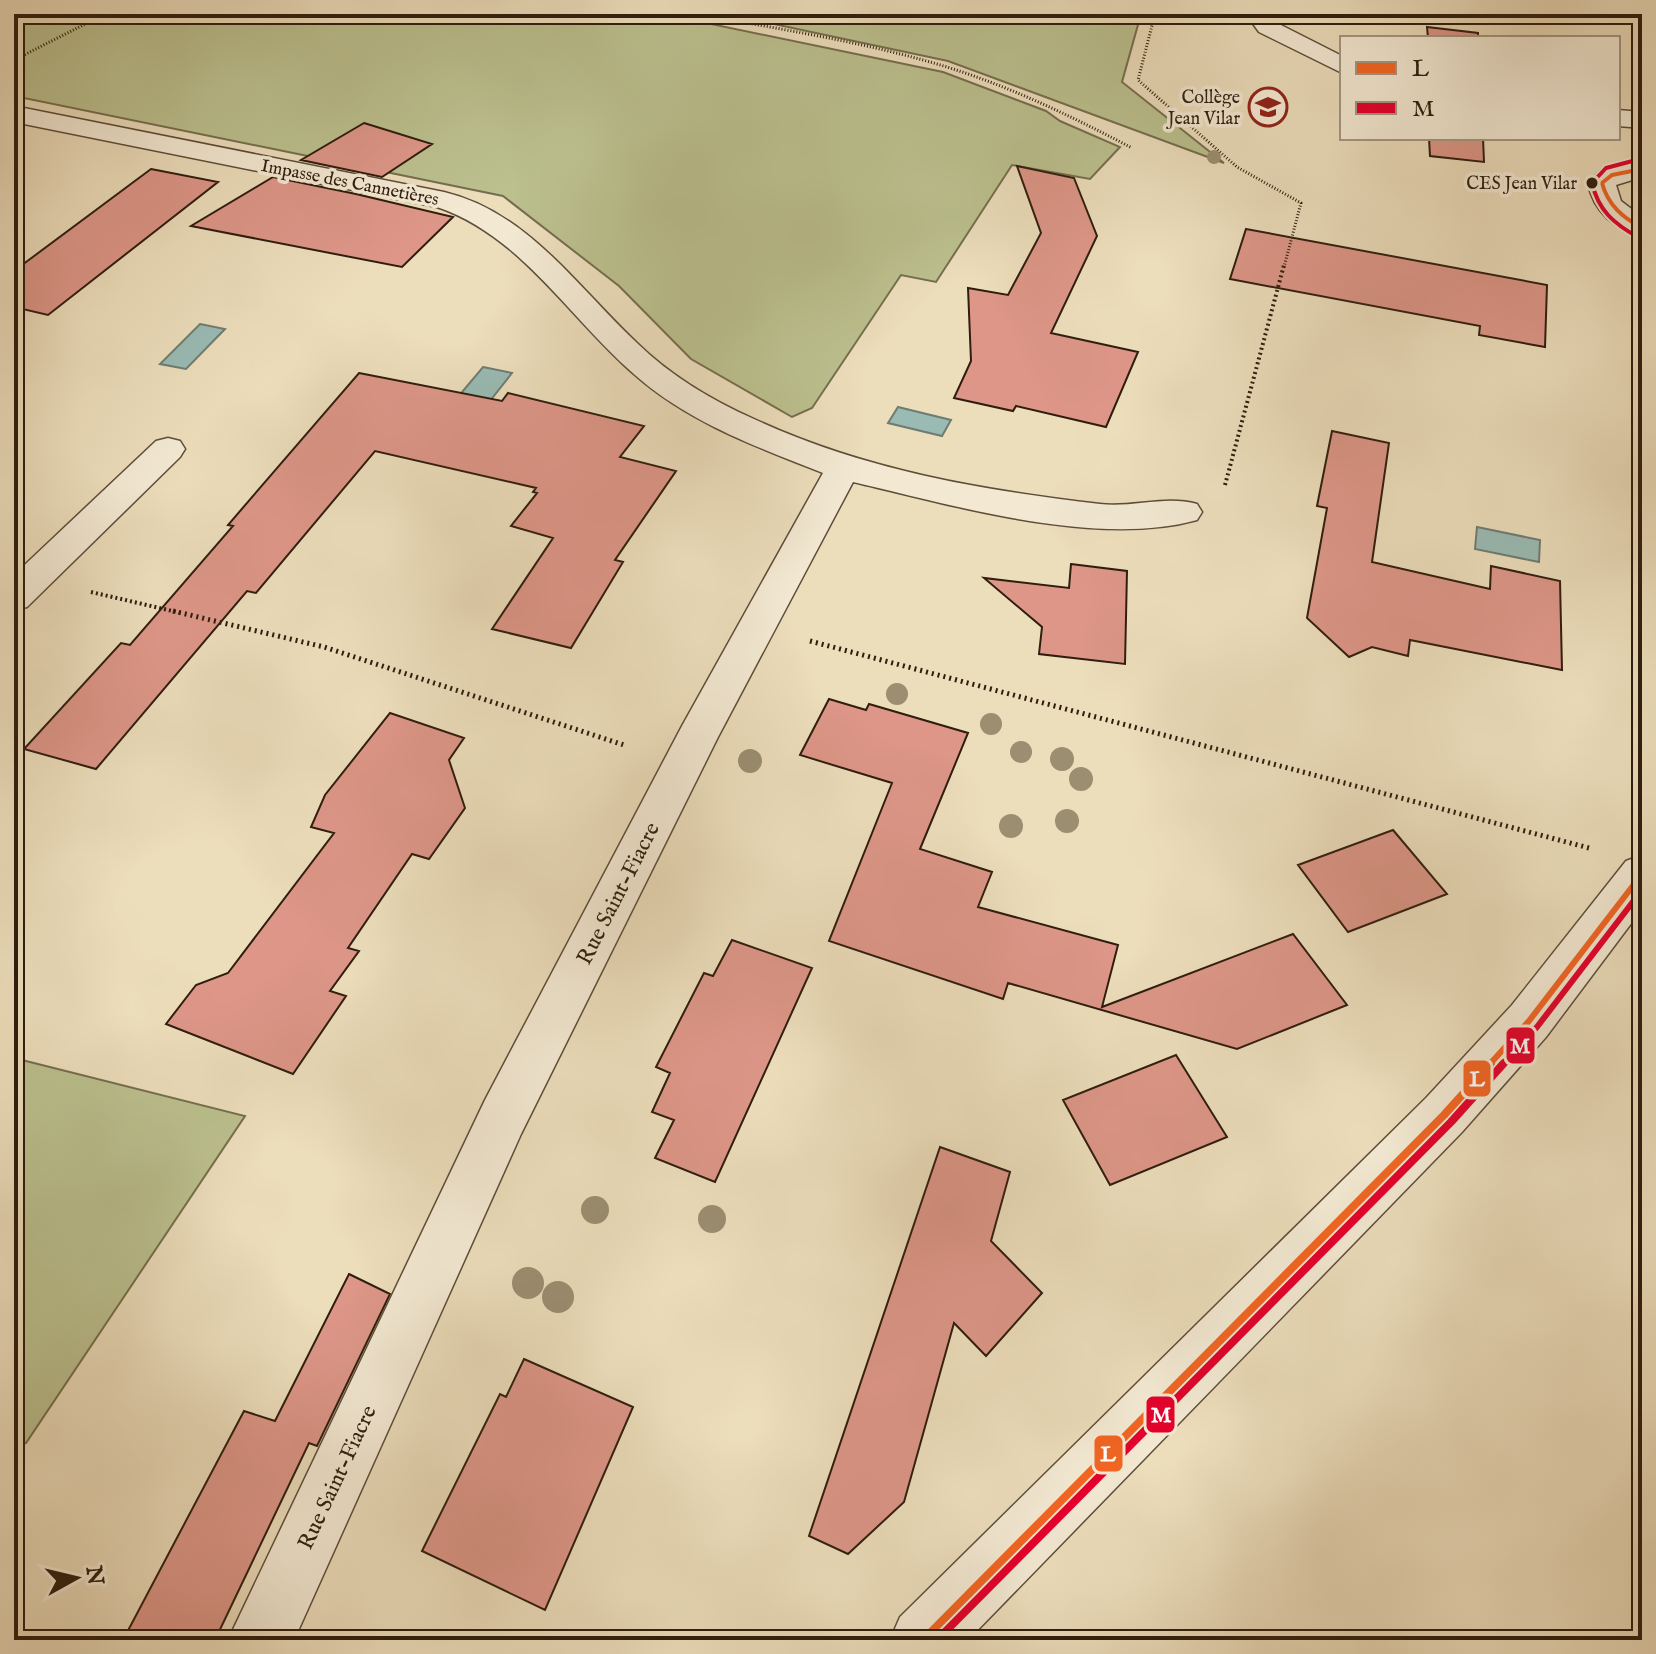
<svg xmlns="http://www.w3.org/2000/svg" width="1656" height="1654" font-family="'IM FELL English',serif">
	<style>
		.green { fill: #bbc08e; stroke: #756e4e; stroke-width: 2 }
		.water { fill: #99bbb4; stroke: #6f7c72; stroke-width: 2 }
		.building { fill: #dd9688; stroke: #2f1d0e; stroke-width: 2 }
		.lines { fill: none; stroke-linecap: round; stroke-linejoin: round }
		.minor-casing { stroke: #5e4d39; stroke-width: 3 }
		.path-far2 { stroke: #2f1d0e; stroke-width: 3; stroke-dasharray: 1 2; stroke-linecap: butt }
		.path-far1 { stroke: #2f1d0e; stroke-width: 4; stroke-dasharray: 2 3; stroke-linecap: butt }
		.path { stroke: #2f1d0e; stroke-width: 5; stroke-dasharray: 2 4; stroke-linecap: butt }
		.minor { fill: #f3e9d3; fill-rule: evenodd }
		.bus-1-far2-casing { stroke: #f3e9d3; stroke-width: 8 }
		.bus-1-far1-casing { stroke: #f3e9d3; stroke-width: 12 }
		.bus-1-casing { stroke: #f3e9d3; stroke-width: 14 }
		.bus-2-far2-casing { stroke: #f3e9d3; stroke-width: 8 }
		.bus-2-far1-casing { stroke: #f3e9d3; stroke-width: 12 }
		.bus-2-casing { stroke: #f3e9d3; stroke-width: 14 }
		.bus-1-far2 { stroke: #f26522; stroke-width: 4 }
		.bus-1-far1 { stroke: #f26522; stroke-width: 6 }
		.bus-1 { stroke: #f26522; stroke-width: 8 }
		.bus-2-far2 { stroke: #e4002b; stroke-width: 4 }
		.bus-2-far1 { stroke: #e4002b; stroke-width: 6 }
		.bus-2 { stroke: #e4002b; stroke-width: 8 }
		.tree { fill: #9b8e71 }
		.bus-dot { fill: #2f1d0e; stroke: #f3e9d3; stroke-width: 3 }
		.labels { text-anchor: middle; stroke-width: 7; stroke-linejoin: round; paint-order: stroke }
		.far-poi-label { font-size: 18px; fill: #2f1d0e; stroke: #f3e9d3; text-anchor: end }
		.far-street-label { font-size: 18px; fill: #2f1d0e; stroke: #f3e9d3 }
		.far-bus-label { font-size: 18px; fill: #2f1d0e; stroke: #f3e9d3; text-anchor: end }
		.street-label { font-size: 22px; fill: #2f1d0e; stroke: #f3e9d3 }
		.line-badge { stroke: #f3e9d3; stroke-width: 3 }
		.badge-label { font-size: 22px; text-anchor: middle; font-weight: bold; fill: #fff }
	</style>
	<rect width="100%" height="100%" fill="#ecddbb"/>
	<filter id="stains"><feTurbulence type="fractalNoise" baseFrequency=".0025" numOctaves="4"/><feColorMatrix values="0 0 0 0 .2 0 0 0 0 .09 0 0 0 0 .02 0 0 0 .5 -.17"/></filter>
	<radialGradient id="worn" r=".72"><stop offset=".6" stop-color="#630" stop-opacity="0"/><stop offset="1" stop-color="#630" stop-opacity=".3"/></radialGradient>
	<!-- green -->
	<path class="green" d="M14,14H663L943,72L1046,111L1060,121L1120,147L1090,179L1012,165L936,282L901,275L812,408L792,417L691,359L619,286L503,196L14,96Z
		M727,14H1141L1122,82L1224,163L948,61Z
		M14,1058L245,1116L26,1443L14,1445Z"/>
	<!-- water -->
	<path class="water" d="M200,324L225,329L186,369L160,364Z
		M483,367L512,373L482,411L452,404Z
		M898,407L951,420L942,436L888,423Z
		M1477,527L1540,540L1539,562L1475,549Z"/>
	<!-- building -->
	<path class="building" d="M1427,27L1478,33V38H1428Z
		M364,123L432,144L382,177L301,160Z
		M1429,138H1483L1484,162L1430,156Z
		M1017,166L1074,178L1097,236L1051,333L1138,352L1106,427L1016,406L1013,411L954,398L971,361L968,288L1008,295L1041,233Z
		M151,169L218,182L48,315L14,307V271Z
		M273,177L356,194L453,217L402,267L191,226Z
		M1246,229L1547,285L1545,347L1479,335L1480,326L1230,279Z
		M359,373L502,401L508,393L644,426L620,457L676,471L615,560L623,562L571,648L492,629L553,538L511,526L537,493L533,492L536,488L375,451L256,593L247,591L96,769L24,749L121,643L130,645L233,526L228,525Z
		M1332,431L1389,443L1372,562L1490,589L1491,566L1560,581L1562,670L1410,640L1408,656L1372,647L1349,657L1307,618L1327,508L1317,506Z
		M1071,564L1127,571L1125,664L1039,654L1042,627L984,578L1069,588Z
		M829,699L866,710L869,704L968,733L920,849L992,872L978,907L1118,945L1102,1007L1293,934L1347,1005L1237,1049L1008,983L1003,999L829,941L892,783L800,755Z
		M390,713L464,738L449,760L465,808L429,859L412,854L348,948L359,951L330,991L346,996L293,1074L166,1024L196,985L228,973L334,833L311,827L325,795Z
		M1393,830L1447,894L1348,932L1298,865Z
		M732,940L812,968L715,1182L655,1158L674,1120L652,1112L670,1073L656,1067L704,973L713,976Z
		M1176,1055L1227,1137L1110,1185L1063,1100Z
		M940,1147L1010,1172L991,1241L1042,1293L986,1356L954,1323L904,1502L848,1554L809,1536Z
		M349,1274L390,1294L317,1446L309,1443L215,1640H123L244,1411L275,1421Z
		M524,1359L633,1407L545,1610L422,1551L500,1394L506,1397Z"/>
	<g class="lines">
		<defs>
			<path id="minor" d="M1246,14H1269L1275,22L1342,56V73L1259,32Z
				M14,106L444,192C528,212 577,287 637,343C671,376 711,400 754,419C864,470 981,490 1100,504C1132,508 1166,495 1197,504L1202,512L1197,520C1096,548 953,505 853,482L718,737L521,1134L294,1640H228L485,1100L682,726L823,473C757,447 688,422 635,375C569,318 522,236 437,207L14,122Z
				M1618,110L1642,112V128L1618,126Z
				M1642,161V177L1616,185L1621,201L1642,217V237C1615,230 1593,211 1588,183L1602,169Z
				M168,438L180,441L185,449L180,457L27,607L14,610V575L156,441Z
				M1642,855V909L1546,1037L1462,1132L968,1640H890L900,1617L1426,1098L1512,1005L1626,861Z"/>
		</defs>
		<!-- minor casing -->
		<use href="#minor" class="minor-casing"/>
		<!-- path-far2 -->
		<path class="path-far2" d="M699,14C778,29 859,41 937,64C1005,84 1069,115 1132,148
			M1155,14L1138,80L1237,167L1301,203L1284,267
			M14,60L105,14"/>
		<!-- path-far1 -->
		<path class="path-far1" d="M1225,485L1284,265
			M91,592L181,613"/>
		<!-- path -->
		<path class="path" d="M173,611L324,647L624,745
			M810,641L1589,848"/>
		<!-- minor -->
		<use href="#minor" class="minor"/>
		<defs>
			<path id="bus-1-far2" d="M1642,169L1612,175L1602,183C1608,205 1622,217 1642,228"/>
			<path id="bus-1-far1" d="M1489,1065L1529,1021L1642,874"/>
			<path id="bus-1" d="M923,1640L1444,1115L1491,1063"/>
			<path id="bus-2-far2" d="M1638,237C1614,224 1598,210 1592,183L1606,168L1640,159"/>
			<path id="bus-2-far1" d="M1502,1065L1537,1027L1642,890"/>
			<path id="bus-2" d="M937,1640L1451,1122L1504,1063"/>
		</defs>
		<!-- bus-1-far2 casing -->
		<use href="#bus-1-far2" class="bus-1-far2-casing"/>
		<!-- bus-1-far1 casing -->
		<use href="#bus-1-far1" class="bus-1-far1-casing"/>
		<!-- bus-1 casing -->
		<use href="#bus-1" class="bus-1-casing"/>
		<!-- bus-2-far2 casing -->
		<use href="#bus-2-far2" class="bus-2-far2-casing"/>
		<!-- bus-2-far1 casing -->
		<use href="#bus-2-far1" class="bus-2-far1-casing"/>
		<!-- bus-2 casing -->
		<use href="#bus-2" class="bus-2-casing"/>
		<!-- bus-1-far2 -->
		<use href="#bus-1-far2" class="bus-1-far2"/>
		<!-- bus-1-far1 -->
		<use href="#bus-1-far1" class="bus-1-far1"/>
		<!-- bus-1 -->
		<use href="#bus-1" class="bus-1"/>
		<!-- bus-2-far2 -->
		<use href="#bus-2-far2" class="bus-2-far2"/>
		<!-- bus-2-far1 -->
		<use href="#bus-2-far1" class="bus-2-far1"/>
		<!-- bus-2 -->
		<use href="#bus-2" class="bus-2"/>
	</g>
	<!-- trees -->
	<g class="tree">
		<circle cx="1214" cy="157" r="7"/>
		<circle cx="897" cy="694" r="11"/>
		<circle cx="991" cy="724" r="11"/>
		<circle cx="1021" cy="752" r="11"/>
		<circle cx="1062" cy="759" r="12"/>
		<circle cx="750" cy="761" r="12"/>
		<circle cx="1081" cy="779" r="12"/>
		<circle cx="1067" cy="821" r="12"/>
		<circle cx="1011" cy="826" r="12"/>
		<circle cx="595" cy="1210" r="14"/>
		<circle cx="712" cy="1219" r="14"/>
		<circle cx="528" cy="1283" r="16"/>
		<circle cx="558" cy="1297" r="16"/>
	</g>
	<!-- icons -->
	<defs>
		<symbol id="school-ring" viewBox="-11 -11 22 22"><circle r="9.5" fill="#f3e9d3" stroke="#8f2418" stroke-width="1.5"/><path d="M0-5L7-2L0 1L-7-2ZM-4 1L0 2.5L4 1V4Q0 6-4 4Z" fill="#8f2418"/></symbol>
	</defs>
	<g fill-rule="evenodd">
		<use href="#school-ring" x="1246" y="85" width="44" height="44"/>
	</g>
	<!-- markers -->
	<circle class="bus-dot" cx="1592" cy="183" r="7"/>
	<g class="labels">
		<!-- far-poi labels -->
		<g class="far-poi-label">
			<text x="1240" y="103">Collège<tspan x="1240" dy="21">Jean Vilar</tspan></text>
		</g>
		<!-- far-street labels -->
		<g class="far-street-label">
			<text transform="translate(350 182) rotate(11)" y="6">Impasse des Cannetières</text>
		</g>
		<!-- far-bus labels -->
		<g class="far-bus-label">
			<text x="1577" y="189">CES Jean Vilar</text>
		</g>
		<!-- street labels -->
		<g class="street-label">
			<text transform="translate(617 893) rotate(-63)" y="8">Rue Saint-Fiacre</text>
			<text transform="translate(336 1477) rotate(-65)" y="8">Rue Saint-Fiacre</text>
		</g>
	</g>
	<g class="line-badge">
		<rect x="1505" y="1026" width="31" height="39" rx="8" fill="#e4002b"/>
		<rect x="1462" y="1059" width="30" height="39" rx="8" fill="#f26522"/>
		<rect x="1145" y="1395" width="31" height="39" rx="8" fill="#e4002b"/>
		<rect x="1093" y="1434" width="31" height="39" rx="8" fill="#f26522"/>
	</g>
	<g class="badge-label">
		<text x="1520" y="1053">M</text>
		<text x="1477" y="1086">L</text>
		<text x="1161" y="1422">M</text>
		<text x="1108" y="1461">L</text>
	</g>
	<!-- margin -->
	<rect width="1656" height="1654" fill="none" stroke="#ecddbb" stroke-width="48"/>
	<rect x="16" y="16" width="1624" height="1622" fill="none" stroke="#2f1d0e" stroke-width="4"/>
	<rect x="24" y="24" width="1608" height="1606" fill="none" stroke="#2f1d0e" stroke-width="2"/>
	<!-- legend -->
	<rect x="1340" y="36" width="280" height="104" fill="#f3e9d3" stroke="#a59784" stroke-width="2"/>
	<rect x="1356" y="62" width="40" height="12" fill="#f26522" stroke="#a59784" stroke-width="2"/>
	<text x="1412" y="76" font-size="24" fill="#2f1d0e">L</text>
	<rect x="1356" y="102" width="40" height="12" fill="#e4002b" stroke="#a59784" stroke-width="2"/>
	<text x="1412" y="116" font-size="24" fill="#2f1d0e">M</text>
	<!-- north arrow -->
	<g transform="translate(76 1578) rotate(82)" stroke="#f3e9d3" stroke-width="6" paint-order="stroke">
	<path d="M0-6L14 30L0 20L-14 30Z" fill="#2f1d0e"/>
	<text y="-12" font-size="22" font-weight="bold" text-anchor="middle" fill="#2f1d0e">N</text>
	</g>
	<rect width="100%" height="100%" filter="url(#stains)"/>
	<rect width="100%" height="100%" fill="url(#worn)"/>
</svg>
